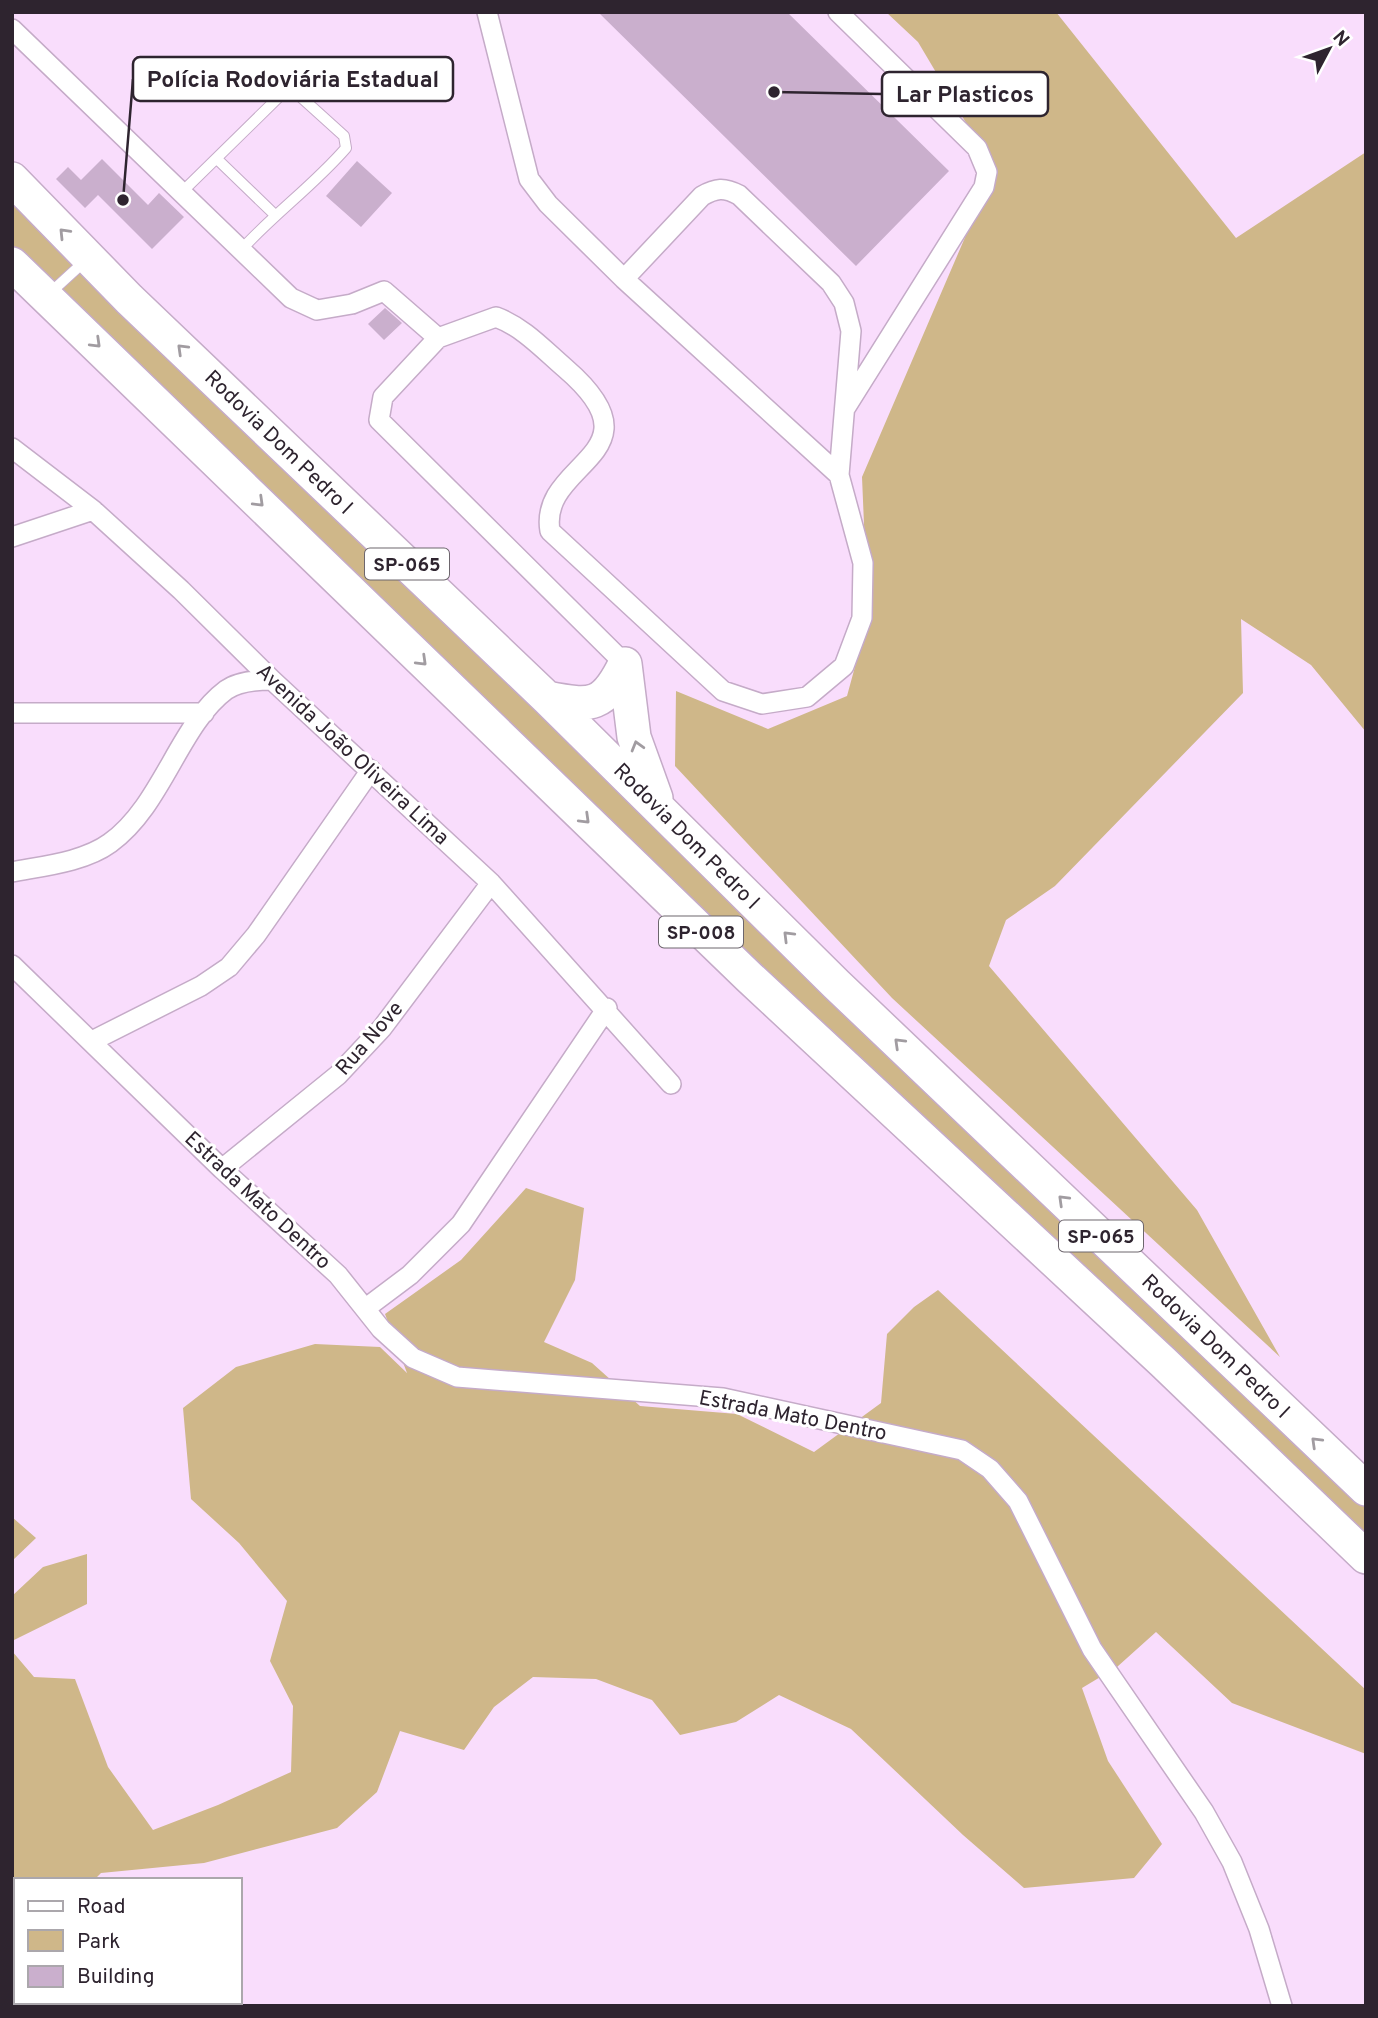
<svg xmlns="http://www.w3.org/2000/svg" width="1378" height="2018" font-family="Overpass,sans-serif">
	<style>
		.green { fill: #cfb789 }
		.building { fill: #caafcd }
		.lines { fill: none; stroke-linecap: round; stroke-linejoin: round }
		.lane-casing { stroke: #c5abc8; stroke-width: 12 }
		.street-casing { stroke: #c5abc8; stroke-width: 22 }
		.highway-casing { stroke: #c5abc8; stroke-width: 36 }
		.lane { stroke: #fff; stroke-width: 10 }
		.street { stroke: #fff; stroke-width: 19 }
		.highway { stroke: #fff; stroke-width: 33 }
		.oneway { stroke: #a19ca1 }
		.labels { text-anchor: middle; stroke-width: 6; stroke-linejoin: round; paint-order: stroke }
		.shield { fill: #fff; stroke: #6d666d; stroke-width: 2 }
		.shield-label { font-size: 19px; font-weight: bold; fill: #2e242f }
		.street-label { font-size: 21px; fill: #2e242f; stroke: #fff }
		.leader { fill: none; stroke: #2e242f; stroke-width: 2.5 }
		.callout-dot { fill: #2e242f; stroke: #fff; stroke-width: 2.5 }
		.callout { fill: #fff; stroke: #2e242f; stroke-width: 2.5 }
		.callout-label { font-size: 23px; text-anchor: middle; font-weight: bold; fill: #2e242f }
	</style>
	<rect width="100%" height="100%" fill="#f9ddfc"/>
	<!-- green -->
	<path class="green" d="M886,12H1056L1236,238L1366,152V732L1311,665L1241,619L1243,693L1055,886L1006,920L989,966L1197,1210L1280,1357L892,998L675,766L676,691L768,729L847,696L868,619L862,477L994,170L918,42Z
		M12,200L425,596L908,1075L1366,1508V1544L398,622L12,246Z
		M526,1188L584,1208L575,1280L544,1342L592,1363L640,1406L737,1414L814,1452L881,1403L887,1334L914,1307L938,1290L1366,1690V1754L1232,1703L1156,1632L1117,1667L1082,1688L1108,1761L1162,1844L1134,1878L1024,1888L963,1835L851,1729L779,1695L736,1722L680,1735L652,1700L596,1679L533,1677L494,1707L464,1750L400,1731L377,1792L337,1828L204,1863L101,1873L94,1880H16V1952L12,1955V1651L34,1677L75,1679L108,1767L153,1830L218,1805L291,1772L293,1706L270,1661L287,1601L239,1543L191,1499L183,1408L236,1367L315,1344L380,1347L407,1373L385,1314L461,1260Z
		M12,1517L36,1538L12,1561Z
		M87,1554V1604L12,1641V1596L43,1567Z"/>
	<!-- building -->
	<path class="building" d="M598,12H787L949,171L856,266Z
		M102,159L148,205L159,193L184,217L152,249L98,195L85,208L56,179L68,167L81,180Z
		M357,161L392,193L361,227L326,196Z
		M385,308L402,323L384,340L368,324Z"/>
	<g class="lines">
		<defs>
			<path id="lane" d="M217,159L274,214
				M182,192L287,89H292L344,136L346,148C314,185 275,213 242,249
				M50,293L85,261"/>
			<path id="street" d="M838,12L977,148L987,172L984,187L846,407
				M12,29L291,298L317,310L352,304L384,291L438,338L383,397L379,420L625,664
				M624,279L839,475
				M438,338L496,317C523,327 543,349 565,368C666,455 538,461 550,531L723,691L762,704L807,697L844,666L862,618L863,563L839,475L851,331L844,303L831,283L739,195C724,187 716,188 702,196L624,279L548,204L529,179L487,12
				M12,448L93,510L181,590L272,680L491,883L671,1084
				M12,537L93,510
				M12,713H204
				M12,872C43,866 84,862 110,843C162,806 179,725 226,690C239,681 257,680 272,680
				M12,965L222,1169L338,1275L381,1329L413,1358L457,1377L723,1398L962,1450L990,1469L1018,1501L1092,1649L1204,1812L1232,1862L1259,1929L1282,2006
				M92,1041L201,986L229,967L256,935L371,770
				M222,1169L338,1075L382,1028L491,883
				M366,1308L410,1275L461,1224L607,1008"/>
			<path id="highway" d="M12,179L129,299L547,698L836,984L1366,1489
				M12,264L749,977L1163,1362L1366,1557
				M625,664L634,737L656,798
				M547,698C592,707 604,707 625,664"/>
		</defs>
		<!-- lane casing -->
		<use href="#lane" class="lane-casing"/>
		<!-- street casing -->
		<use href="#street" class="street-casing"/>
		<!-- highway casing -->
		<use href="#highway" class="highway-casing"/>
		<!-- lane -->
		<use href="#lane" class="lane"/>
		<!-- street -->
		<use href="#street" class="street"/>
		<!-- highway -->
		<use href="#highway" class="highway"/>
	</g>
	<!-- one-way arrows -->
	<defs><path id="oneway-chevron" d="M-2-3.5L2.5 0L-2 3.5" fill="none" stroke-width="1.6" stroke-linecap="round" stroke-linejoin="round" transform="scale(1.75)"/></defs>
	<g class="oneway">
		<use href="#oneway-chevron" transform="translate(64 233) rotate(-134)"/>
		<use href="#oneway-chevron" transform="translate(96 343) rotate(44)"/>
		<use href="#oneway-chevron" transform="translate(182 349) rotate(-136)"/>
		<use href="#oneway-chevron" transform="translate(259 502) rotate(44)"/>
		<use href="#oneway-chevron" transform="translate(422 661) rotate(44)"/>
		<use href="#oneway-chevron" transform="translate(637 746) rotate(-106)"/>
		<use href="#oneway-chevron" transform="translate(585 819) rotate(44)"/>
		<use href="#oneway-chevron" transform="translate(788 936) rotate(-135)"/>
		<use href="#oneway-chevron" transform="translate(899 1043) rotate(-136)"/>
		<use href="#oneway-chevron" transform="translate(1063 1200) rotate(-136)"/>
		<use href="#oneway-chevron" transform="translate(1316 1442) rotate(-136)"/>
	</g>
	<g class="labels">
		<!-- shield labels -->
		<g class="shield">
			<rect x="365" y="548.5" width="84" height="31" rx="5"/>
			<rect x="659" y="916.5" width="84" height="31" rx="5"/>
			<rect x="1059" y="1220.5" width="84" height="31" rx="5"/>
		</g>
		<g class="shield-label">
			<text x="407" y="571">SP-065</text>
			<text x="701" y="939">SP-008</text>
			<text x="1101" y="1243">SP-065</text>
		</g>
		<!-- street labels -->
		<g class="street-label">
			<text transform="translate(279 442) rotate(44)" y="7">Rodovia Dom Pedro I</text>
			<text transform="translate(353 754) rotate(43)" y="7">Avenida João Oliveira Lima</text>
			<text transform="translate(687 836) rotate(45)" y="7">Rodovia Dom Pedro I</text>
			<text transform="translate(369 1038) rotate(-49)" y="7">Rua Nove</text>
			<text transform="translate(258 1200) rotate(43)" y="7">Estrada Mato Dentro</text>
			<text transform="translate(1216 1346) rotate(44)" y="7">Rodovia Dom Pedro I</text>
			<text transform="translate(793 1415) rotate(11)" y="7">Estrada Mato Dentro</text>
		</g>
	</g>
	<!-- callouts -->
	<path class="leader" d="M123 200L133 79M774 92L882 94"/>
	<g class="callout-dot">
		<circle cx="123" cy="200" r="7"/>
		<circle cx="774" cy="92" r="7"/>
	</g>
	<g class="callout">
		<rect x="133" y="57" width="320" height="44" rx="7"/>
		<rect x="882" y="72" width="166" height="44" rx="7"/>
	</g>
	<g class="callout-label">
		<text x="293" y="87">Polícia Rodoviária Estadual</text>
		<text x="965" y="102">Lar Plasticos</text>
	</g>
	<!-- border -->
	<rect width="1378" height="2018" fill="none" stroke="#2e242f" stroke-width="28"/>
	<!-- legend -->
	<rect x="14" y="1878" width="228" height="126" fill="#ffffff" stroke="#aba7ac" stroke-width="2"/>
	<rect x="28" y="1901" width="35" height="10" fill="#ffffff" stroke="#aba7ac" stroke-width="2"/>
	<text x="77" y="1913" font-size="21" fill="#2e242f">Road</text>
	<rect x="28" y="1930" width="35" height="21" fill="#cfb789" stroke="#aba7ac" stroke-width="2"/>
	<text x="77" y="1948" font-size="21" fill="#2e242f">Park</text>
	<rect x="28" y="1966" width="35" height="21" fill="#caafcd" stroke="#aba7ac" stroke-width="2"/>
	<text x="77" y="1983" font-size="21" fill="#2e242f">Building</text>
	<!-- north arrow -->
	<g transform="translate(1329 49) rotate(49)" stroke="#ffffff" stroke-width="5" paint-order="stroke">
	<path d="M0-5L12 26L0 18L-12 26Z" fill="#2e242f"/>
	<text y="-10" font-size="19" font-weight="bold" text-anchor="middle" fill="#2e242f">N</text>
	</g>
</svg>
